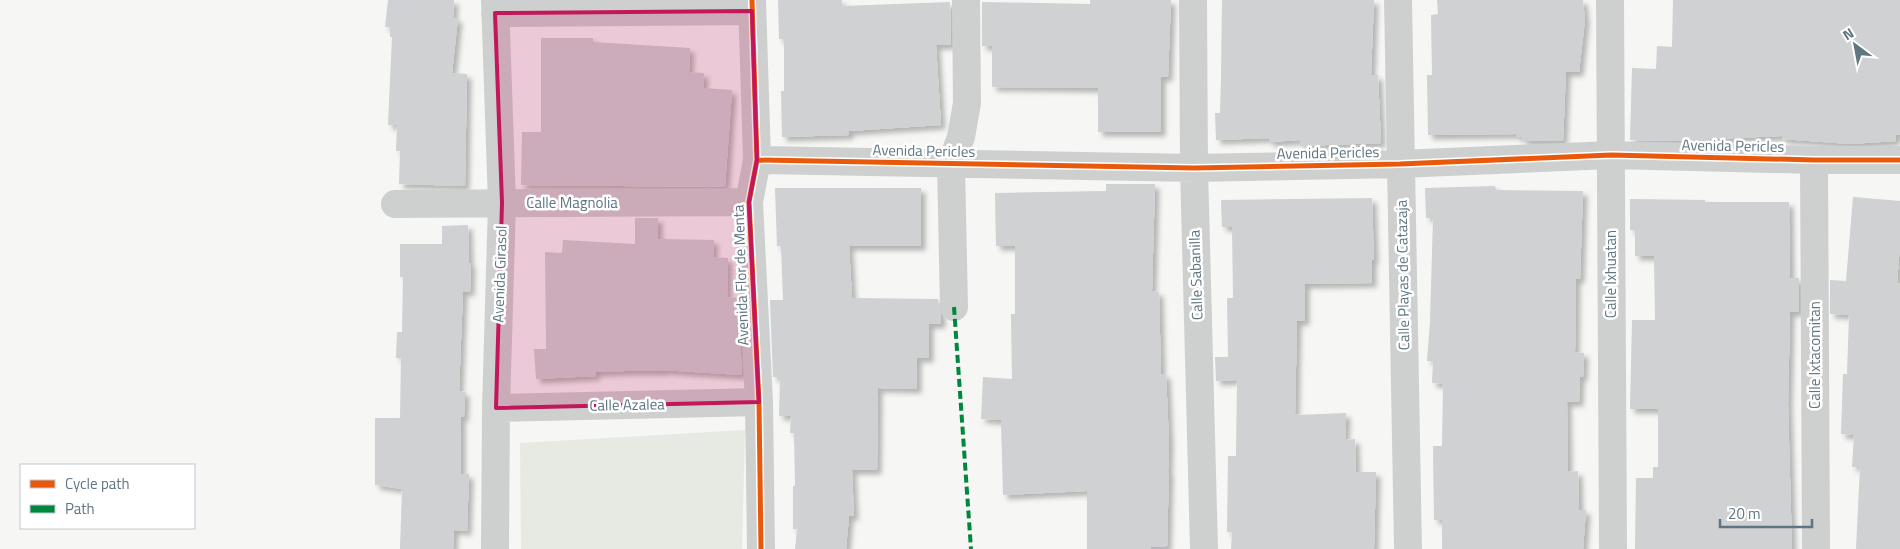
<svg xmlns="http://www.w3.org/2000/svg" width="1900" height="549" font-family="'Titillium Web',sans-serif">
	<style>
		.green { fill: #e6eae3 }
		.building { fill: #cfd1d2; filter: url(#shadow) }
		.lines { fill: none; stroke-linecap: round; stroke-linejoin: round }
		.minor { stroke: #ced0d0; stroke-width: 28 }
		.quiet { stroke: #00873e; stroke-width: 4; stroke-dasharray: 8 4; stroke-linecap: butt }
		.cycleway-casing { stroke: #fff; stroke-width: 8 }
		.cycleway { stroke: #e8590c; stroke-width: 5 }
		.marked { fill: #c2185b; fill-opacity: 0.2; stroke: #c2185b; stroke-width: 4; stroke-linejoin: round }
		.labels { text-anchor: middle; stroke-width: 5; stroke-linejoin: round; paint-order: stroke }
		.street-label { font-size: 15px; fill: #5f7682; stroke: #fff }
	</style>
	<defs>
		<filter id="shadow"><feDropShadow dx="4.5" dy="4.5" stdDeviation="2.5" flood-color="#0004"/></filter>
	</defs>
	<rect width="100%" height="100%" fill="#f6f6f5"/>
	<!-- green -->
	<path class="green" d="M745,430L742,549H521L520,443Z"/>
	<!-- building -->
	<path class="building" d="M388,0H454L453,18H458L452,73L467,74L465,186L399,184L400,151H396L397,125H388L392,37H390V27H385Z
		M778,0H842V6L950,2L951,45H936L941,125L849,131V135L782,137L781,91H784V39H779Z
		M1090,0H1171L1168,77H1161V132H1098V88L992,87V46H982V2L1090,4Z
		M1222,0H1374L1371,75H1378L1381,143L1300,146V140L1269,142V138L1216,140L1215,113H1220L1221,80Z
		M1437,0H1583L1585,20L1579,72H1566L1563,141H1522L1523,136L1516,137V134L1428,135L1427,75H1432L1431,15L1438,14Z
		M1673,0H1900V135H1895L1896,141L1850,144L1782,139V136L1688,140V141L1630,140L1632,68L1656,69L1657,46L1672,47Z
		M541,38H593V42L690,48L689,72L704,73L703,88L732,90L725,187L521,185L522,132H541Z
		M1106,184H1155L1152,291L1159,292L1161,374H1166L1169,442L1168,471H1169L1167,547H1151V549H1087V491L1003,495L1001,420L981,419L983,377L1012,379L1011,314H1015V246H996L995,193L1106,191Z
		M1495,186L1496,190L1583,191L1580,279H1576L1575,352L1584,353L1583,377H1580L1579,402H1567L1568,472L1578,471L1579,510H1586L1583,549H1442V520H1434L1433,446H1442L1443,384L1432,383L1433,361H1427L1430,322L1433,218H1426L1425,188Z
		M775,188H921V246H849L852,298L938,299L941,316V324H929V358H917V389L878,388L877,470H852L854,516H849L846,549H795L797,529H793V486H795L794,433H790L791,416H779L780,378L773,377L770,300H783L781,246H777Z
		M1853,197L1900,201V244L1897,283H1900V549H1856L1860,467H1852L1854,435L1841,434L1843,374H1847L1849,315L1830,314V280L1846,281Z
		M1372,198L1374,260H1372V283L1305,284V321H1297L1295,413L1297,415L1346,413L1345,440L1355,439L1356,472H1376L1374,549H1231L1232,532H1227L1228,456H1236L1237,380L1216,381L1215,357H1228L1227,298H1233L1232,227H1222L1221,200Z
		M1630,199L1705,200V202H1789L1790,278H1799V312H1790L1788,404L1792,549H1635L1636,478H1653V467H1658V409H1630L1632,320H1655L1654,256H1635V230H1630Z
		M635,218H658V239L714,240L713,257L728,258L727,297L738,298L742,375L662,370V371H624L595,372L596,376L536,379L534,349H546L545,252L562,253L563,240L635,244Z
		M468,225L469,263H471L470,292L463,291L459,391L465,392L464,417H461V474H469L467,531L454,530L453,549H400L402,489L375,485V418H400L401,358H396L397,332H402L403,277H400V244H442V226Z"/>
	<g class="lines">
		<!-- minor -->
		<path class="minor" d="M495,0L502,203L496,408L495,549
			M752,0L757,160L749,202L759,402L761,549
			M1193,0L1194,168L1204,549
			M1398,0L1408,549
			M1610,0L1613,549
			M495,13L752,11
			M757,160L1194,168L1400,164L1611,155L1814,160H1900
			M1814,160L1816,549
			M395,204L749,202
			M954,307L951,164L961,137L967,103L966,0
			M496,408L759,402"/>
		<!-- quiet -->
		<path class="quiet" d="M954,307L971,549"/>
		<defs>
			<path id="cycleway" d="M752,0L757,160L749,202L759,402L761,549
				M757,160L1194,168L1400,164L1611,155L1814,160H1900"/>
		</defs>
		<!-- cycleway casing -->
		<use href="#cycleway" class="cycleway-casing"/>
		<!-- cycleway -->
		<use href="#cycleway" class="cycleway"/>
	</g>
	<!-- marked area -->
	<path class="marked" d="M752,11L757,160L749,202L759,402L496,408L502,203L495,13Z"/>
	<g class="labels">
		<!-- street labels -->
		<g class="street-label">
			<text transform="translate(1733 146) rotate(1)" y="5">Avenida Pericles</text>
			<text transform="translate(924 151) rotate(1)" y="5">Avenida Pericles</text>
			<text transform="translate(1328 153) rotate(-1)" y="5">Avenida Pericles</text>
			<text x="572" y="208">Calle Magnolia</text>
			<text transform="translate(500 274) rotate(-88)" y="5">Avenida Girasol</text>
			<text transform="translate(1611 274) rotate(-90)" y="5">Calle Ixhuatan</text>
			<text transform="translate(741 275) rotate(-92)" y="5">Avenida Flor de Menta</text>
			<text transform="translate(1196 275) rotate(-92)" y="5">Calle Sabanilla</text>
			<text transform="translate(1403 275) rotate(-91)" y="5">Calle Playas de Catazaja</text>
			<text transform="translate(1815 355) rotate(-90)" y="5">Calle Ixtacomitan</text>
			<text transform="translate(627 405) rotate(-1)" y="5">Calle Azalea</text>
		</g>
	</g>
	<!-- legend -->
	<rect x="20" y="464" width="175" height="65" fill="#ffffff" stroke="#bfc8cd"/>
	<rect x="30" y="480" width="25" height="8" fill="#e8590c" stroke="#bfc8cd"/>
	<text x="65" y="489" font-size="15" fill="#5f7682">Cycle path</text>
	<rect x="30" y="505" width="25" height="8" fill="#00873e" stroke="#bfc8cd"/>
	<text x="65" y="514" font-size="15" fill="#5f7682">Path</text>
	<!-- north arrow -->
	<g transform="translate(1855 45) rotate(328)" stroke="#ffffff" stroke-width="4" paint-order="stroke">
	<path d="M0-4L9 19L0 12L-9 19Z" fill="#5f7682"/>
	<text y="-8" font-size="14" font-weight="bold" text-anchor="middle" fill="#5f7682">N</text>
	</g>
	<!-- scale -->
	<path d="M1720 519v8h92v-8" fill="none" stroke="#5f7682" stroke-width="2.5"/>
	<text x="1728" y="519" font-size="15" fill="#5f7682" stroke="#ffffff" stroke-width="4" paint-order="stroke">20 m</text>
</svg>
